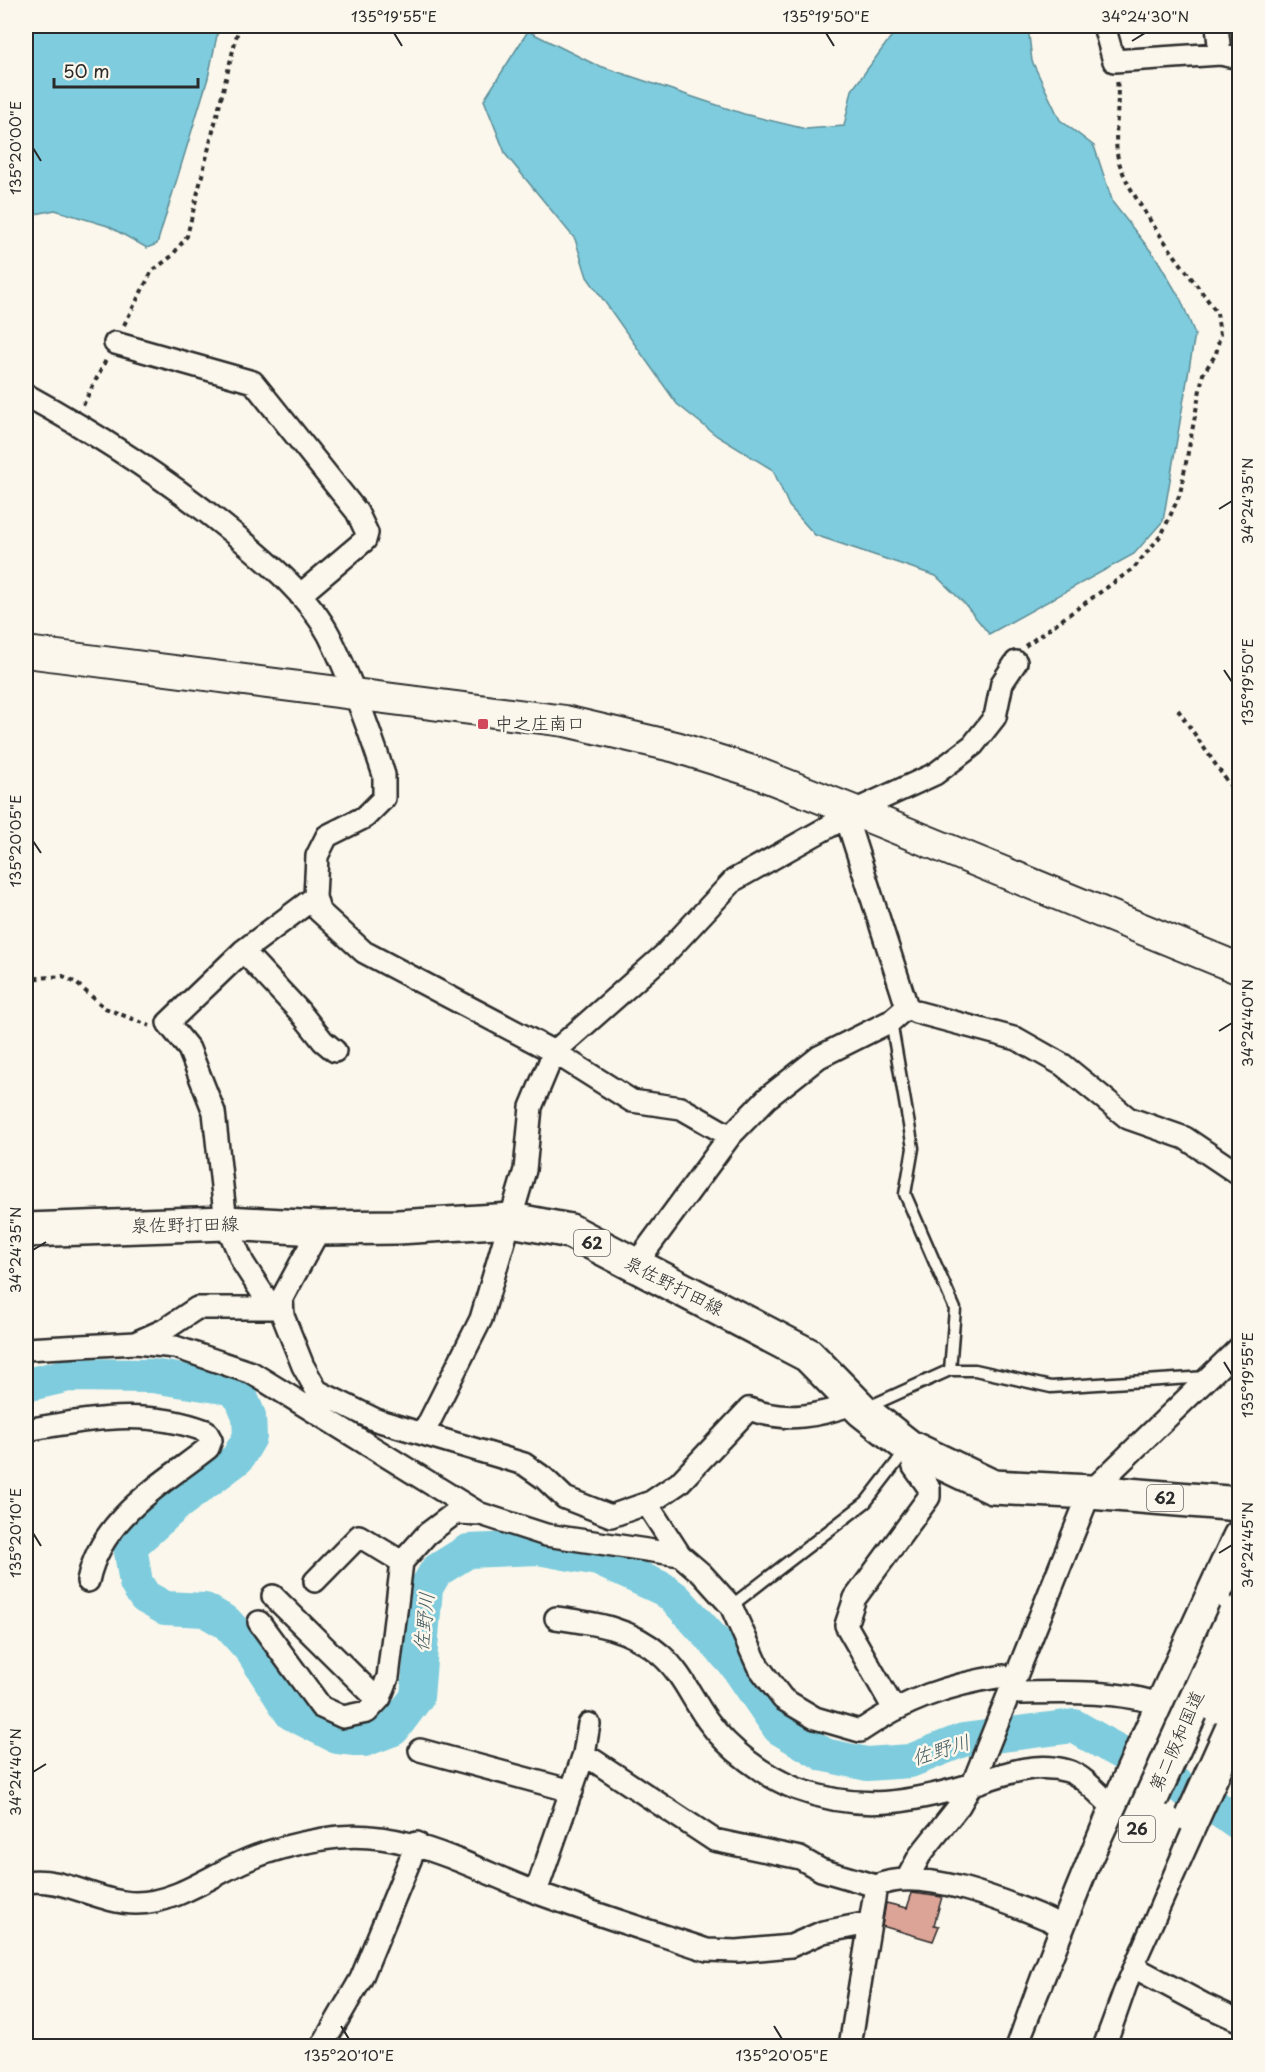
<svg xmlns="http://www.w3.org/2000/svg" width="1265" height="2072" font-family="'Playpen Sans','Klee One',sans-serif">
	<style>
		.water { fill: #7eccdd; stroke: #5d8c96; stroke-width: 1.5 }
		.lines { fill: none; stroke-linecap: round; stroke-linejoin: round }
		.river { stroke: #7eccdd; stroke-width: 34 }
		.building { fill: #dca497; stroke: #2b2b2b; stroke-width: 1.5 }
		.lane-casing { stroke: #2b2b2b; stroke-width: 15 }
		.street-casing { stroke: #2b2b2b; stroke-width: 26 }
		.secondary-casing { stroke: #2b2b2b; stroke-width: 34 }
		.primary-casing { stroke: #2b2b2b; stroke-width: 38 }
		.highway-casing { stroke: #2b2b2b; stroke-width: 38 }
		.path { stroke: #2b2b2b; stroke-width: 4; stroke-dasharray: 4.5 4.5; stroke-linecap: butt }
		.lane { stroke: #fbf7ec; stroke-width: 10 }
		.street { stroke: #fbf7ec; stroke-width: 21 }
		.secondary { stroke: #fbf7ec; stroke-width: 30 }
		.primary { stroke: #fbf7ec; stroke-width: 33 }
		.highway { stroke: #fbf7ec; stroke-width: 33 }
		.highway-bridge-casing { stroke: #2b2b2b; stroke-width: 38; stroke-linecap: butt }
		.highway-bridge { stroke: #fbf7ec; stroke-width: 33 }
		.ticks { fill: none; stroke: #2b2b2b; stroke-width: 2 }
		.poi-dot { fill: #d1495b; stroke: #fbf7ec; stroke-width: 2 }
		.labels { text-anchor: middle; stroke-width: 5; stroke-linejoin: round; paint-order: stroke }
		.shield { fill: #fbf7ec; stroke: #696865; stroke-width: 1.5 }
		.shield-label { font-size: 16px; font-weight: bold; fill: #2b2b2b }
		.poi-label { font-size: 18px; fill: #2b2b2b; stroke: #fbf7ec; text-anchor: start }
		.street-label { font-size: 18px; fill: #2b2b2b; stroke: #fbf7ec }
		.water-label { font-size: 20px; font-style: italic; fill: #445b60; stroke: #fbf7ec }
		.neatline { fill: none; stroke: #2b2b2b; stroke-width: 2 }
		.ticks-label { font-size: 15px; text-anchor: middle; fill: #2b2b2b }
	</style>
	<rect width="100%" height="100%" fill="#fbf7ec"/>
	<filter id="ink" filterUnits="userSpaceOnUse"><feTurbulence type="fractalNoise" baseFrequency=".0167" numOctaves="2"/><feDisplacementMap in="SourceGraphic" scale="12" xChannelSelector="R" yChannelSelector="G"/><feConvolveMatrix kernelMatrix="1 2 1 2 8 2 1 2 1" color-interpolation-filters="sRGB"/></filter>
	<g filter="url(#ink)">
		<!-- water -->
		<path class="water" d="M26,26H219L208,78L157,244L147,248L108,226L55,210L26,216Z
			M899,26H1028L1032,61L1060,120L1094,146L1113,203L1157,259L1181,300L1195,334L1163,521L1134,554L989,634L964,603L936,576L815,535L789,506L773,470L717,436L677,404L587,277L575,239L506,155L484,100L528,31L594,64L744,114L806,129L844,126L852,90Z"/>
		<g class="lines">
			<!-- river -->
			<path class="river" d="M26,1385L69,1375L152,1376L230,1388L241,1397L249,1416L250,1437L237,1459L177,1504L130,1546L136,1583L145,1597L165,1608L205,1610L227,1623L252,1651L291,1713L338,1737L364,1740L393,1729L417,1697L426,1588L436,1571L468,1551L538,1548L598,1559L663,1589L675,1598L736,1665L779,1728L825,1755L867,1764L910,1761L963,1740L1074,1726L1217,1808L1240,1824"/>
		</g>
		<!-- building -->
		<path class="building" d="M912,1893L942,1897L934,1925L939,1926L933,1941L882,1926L886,1903L907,1908Z"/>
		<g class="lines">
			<defs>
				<path id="lane" d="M891,1021L913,1148L905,1194L955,1309L950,1370
					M866,1408L950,1370H975L1051,1387L1207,1377
					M731,1606L866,1502L907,1449"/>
				<path id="street" d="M1104,26L1114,61L1220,54L1240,58
					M1217,26L1220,54
					M115,343L253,382L357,512L367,533L365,540L300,595
					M26,395C99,435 168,480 233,533C268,562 308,595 329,635C351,679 369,729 384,775V798L365,817L327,836L317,856L315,897L243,951L168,1023L189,1049L214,1112L226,1223L243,1263L272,1308
					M854,811L935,774L973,745L995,717L1002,683L1016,662
					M846,817L907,1007L916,1012L1017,1039L1063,1065L1128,1118L1185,1138L1240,1175
					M315,897L319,911L364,952L554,1052L664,955L734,880L846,817L849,809
					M243,951L300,1012L323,1041L335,1051
					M320,1228L282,1298L283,1316L303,1366L317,1391L376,1420L524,1464L544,1478L565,1498L611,1516L651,1502L679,1483L749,1409C786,1423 819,1416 855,1403
					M635,1265L730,1136L767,1098L819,1057L891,1021L907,1007
					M137,1342L164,1330L197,1308H282
					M26,1349L136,1343L175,1347L252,1373L480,1514
					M26,1430C88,1419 145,1408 206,1431L211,1440L208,1448C161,1485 101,1518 88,1581
					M424,1432L481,1319L525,1170L531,1107L554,1052L632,1101L681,1108L730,1136
					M647,1504L680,1555
					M315,1581L359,1536L402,1562
					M273,1596L378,1700
					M556,1618C594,1623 631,1628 661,1655C682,1673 692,1699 708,1721C729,1750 764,1776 797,1789C859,1812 909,1803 970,1785C1002,1775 1034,1761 1068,1771C1083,1775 1103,1799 1116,1810
					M259,1622L321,1707L343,1717L367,1712L380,1698L388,1677L402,1562L427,1534L455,1513L481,1514L546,1535L680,1555L702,1574L731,1606L758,1666L783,1699L815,1718L860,1731C907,1699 947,1685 1003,1676L1019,1693C1063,1692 1121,1690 1162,1705
					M894,1709L846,1625L855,1598L929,1497V1488L914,1467L909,1447
					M420,1750L572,1791
					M584,1754L714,1840L800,1858L821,1870L876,1886
					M907,1879L920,1855L959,1806L975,1778L1090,1492L1240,1347
					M26,1882C63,1876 98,1903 136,1903C177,1903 212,1874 249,1859C271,1850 299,1843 323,1839C400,1825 466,1866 535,1892C592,1913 650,1931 707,1950L737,1951L791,1946L823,1932L869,1923
					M536,1892L584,1754L589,1724
					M1117,1958L1203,2004L1240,2021
					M322,2046L361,1979L417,1843
					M850,2046L876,1886C919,1866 1002,1900 1045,1918C1056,1922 1066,1931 1077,1936"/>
				<path id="secondary" d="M26,652L565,721L676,747L752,771L854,811L1240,969"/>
				<path id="primary" d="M26,1230L226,1223L320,1228L398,1227L512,1220L570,1231L808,1355L862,1410L909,1447L993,1487L1090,1492L1240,1504"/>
				<path id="highway" d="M1024,2046C1084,1872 1162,1705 1240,1537
					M1098,2046L1127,1963L1240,1712"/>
			</defs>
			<!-- lane casing -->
			<use href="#lane" class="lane-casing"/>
			<!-- street casing -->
			<use href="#street" class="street-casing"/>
			<!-- secondary casing -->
			<use href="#secondary" class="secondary-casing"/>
			<!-- primary casing -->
			<use href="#primary" class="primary-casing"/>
			<!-- highway casing -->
			<use href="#highway" class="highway-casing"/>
			<!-- path -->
			<path class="path" d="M124,325L152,271L172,256L187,236L239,26
				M83,405L107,358
				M1025,646L1134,568L1162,534L1180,494L1203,374L1216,354L1220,335L1217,313C1192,277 1122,192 1117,153C1114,129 1120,105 1117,80
				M1178,710L1240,800
				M26,979L63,976L76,983L105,1008L150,1026"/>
			<!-- lane -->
			<use href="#lane" class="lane"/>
			<!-- street -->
			<use href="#street" class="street"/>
			<!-- secondary -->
			<use href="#secondary" class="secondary"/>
			<!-- primary -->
			<use href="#primary" class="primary"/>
			<!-- highway -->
			<use href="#highway" class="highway"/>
			<defs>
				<path id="highway-bridge" d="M1217,1706L1240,1659
					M1048,2046L1114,1880L1235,1614
					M1073,2046L1097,1981L1165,1822"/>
			</defs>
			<!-- highway-bridge casing -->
			<use href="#highway-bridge" class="highway-bridge-casing"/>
			<!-- highway-bridge -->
			<use href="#highway-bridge" class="highway-bridge"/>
		</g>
	</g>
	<!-- ticks -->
	<path class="ticks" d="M394,33L402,46M826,33L834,46M1132,41L1145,33M33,148L41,161M1219,509L1232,501M1224,670L1232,682M33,841L41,853M1219,1031L1232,1023M33,1250L46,1242M1224,1362L1232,1375M33,1533L41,1546M1219,1553L1232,1545M33,1772L46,1764M341,2026L349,2039M774,2026L782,2039"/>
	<!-- markers -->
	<rect class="poi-dot" x="477" y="718" width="12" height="12" rx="3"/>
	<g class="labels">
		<!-- shield labels -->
		<g class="shield">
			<rect x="574" y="1230" width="36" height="26" rx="4.5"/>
			<rect x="1147" y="1485" width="36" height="26" rx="4.5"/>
			<rect x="1119" y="1816" width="36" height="26" rx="4.5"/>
		</g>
		<g class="shield-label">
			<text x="592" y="1249">62</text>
			<text x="1165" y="1504">62</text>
			<text x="1137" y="1835">26</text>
		</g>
		<!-- poi labels -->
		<g class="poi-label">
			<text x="495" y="730">中之庄南口</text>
		</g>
		<!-- street labels -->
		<g class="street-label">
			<text transform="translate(185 1225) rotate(-1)" y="6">泉佐野打田線</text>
			<text transform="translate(674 1286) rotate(27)" y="6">泉佐野打田線</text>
			<text transform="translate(1177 1741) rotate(-66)" y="6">第二阪和国道</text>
		</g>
		<!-- water labels -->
		<g class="water-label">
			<text transform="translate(424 1622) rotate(-84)" y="7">佐野川</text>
			<text transform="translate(941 1750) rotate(-17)" y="7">佐野川</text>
		</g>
	</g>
	<!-- margin -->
	<rect width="1265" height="2072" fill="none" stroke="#fbf7ec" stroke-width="66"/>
	<!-- scale -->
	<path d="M54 78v9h144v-9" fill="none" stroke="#2b2b2b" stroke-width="3"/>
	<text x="63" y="78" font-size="18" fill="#2b2b2b" stroke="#fbf7ec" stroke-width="4.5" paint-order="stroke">50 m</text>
	<rect x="33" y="33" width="1199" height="2006" class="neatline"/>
	<g class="ticks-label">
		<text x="394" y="22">135°19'55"E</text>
		<text x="826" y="22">135°19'50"E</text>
		<text x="1145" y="22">34°24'30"N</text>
		<text transform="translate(16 148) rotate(-90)" y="5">135°20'00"E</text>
		<text transform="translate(1248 501) rotate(-90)" y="5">34°24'35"N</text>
		<text transform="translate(1248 682) rotate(-90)" y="5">135°19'50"E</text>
		<text transform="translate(16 841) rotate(-90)" y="5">135°20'05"E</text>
		<text transform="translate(1248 1023) rotate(-90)" y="5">34°24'40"N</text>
		<text transform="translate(16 1250) rotate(-90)" y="5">34°24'35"N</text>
		<text transform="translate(1248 1375) rotate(-90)" y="5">135°19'55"E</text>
		<text transform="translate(16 1533) rotate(-90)" y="5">135°20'10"E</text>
		<text transform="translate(1248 1545) rotate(-90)" y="5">34°24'45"N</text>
		<text transform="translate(16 1772) rotate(-90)" y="5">34°24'40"N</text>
		<text x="349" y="2061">135°20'10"E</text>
		<text x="782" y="2061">135°20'05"E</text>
	</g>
</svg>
